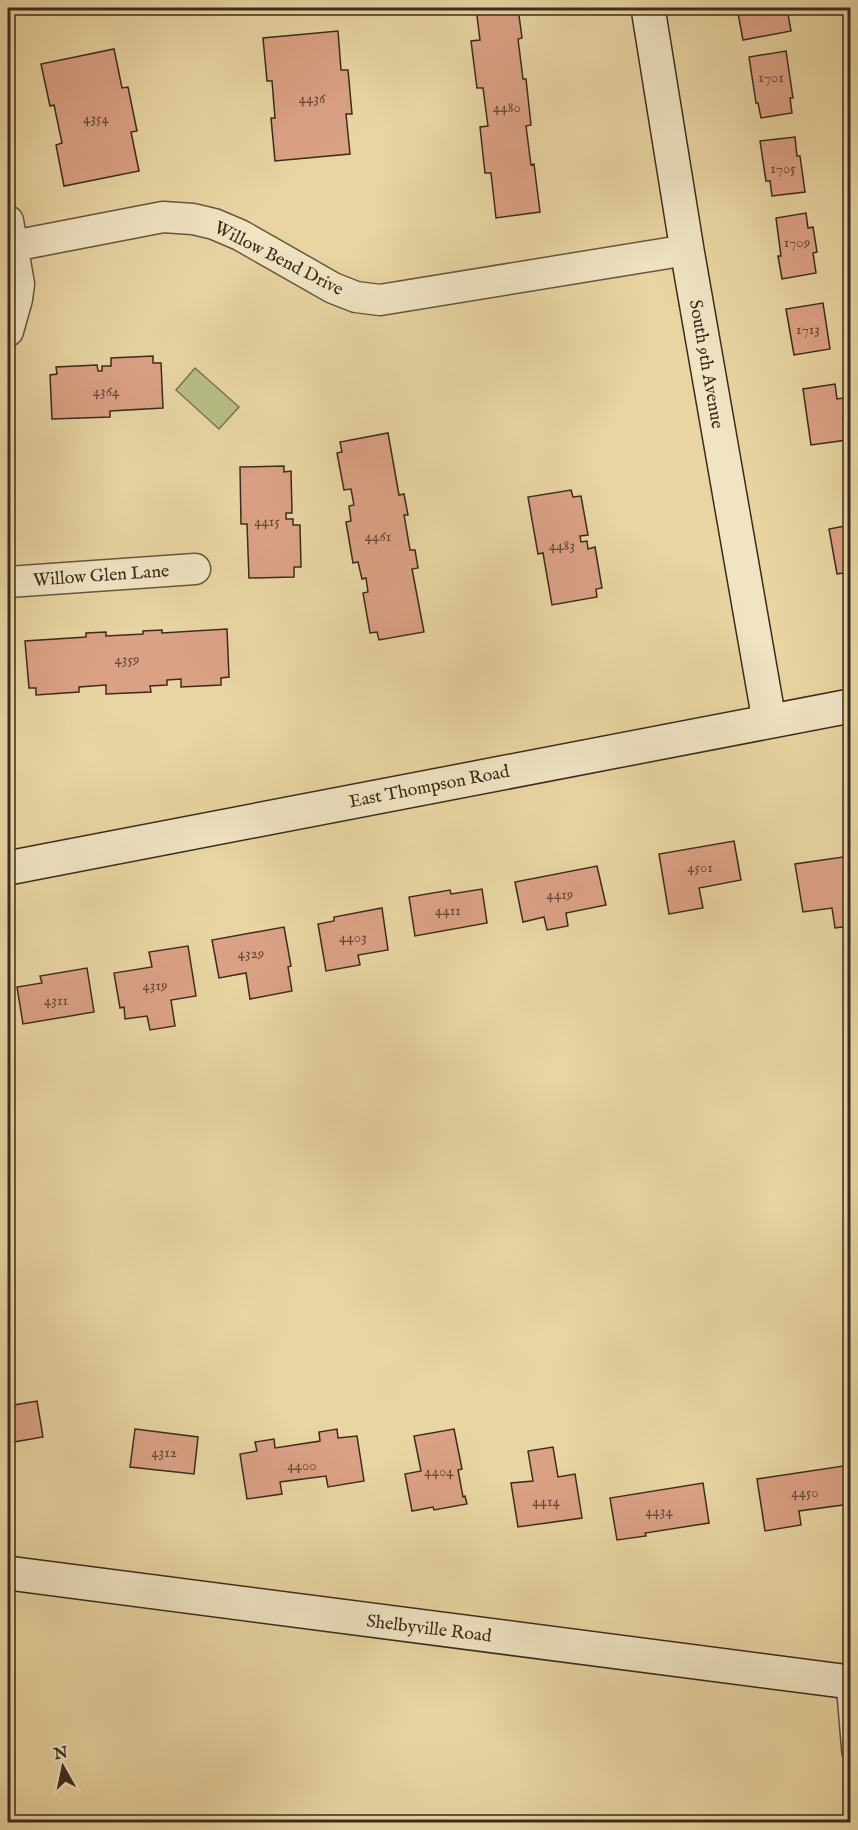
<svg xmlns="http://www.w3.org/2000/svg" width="858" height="1830" font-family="'IM FELL English',serif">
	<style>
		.green { fill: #b7bd84; stroke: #7a7451; stroke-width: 1.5 }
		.building { fill: #dba185; stroke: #3c2b1e; stroke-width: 1.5 }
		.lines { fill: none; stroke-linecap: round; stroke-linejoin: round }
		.lane-casing { stroke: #67563f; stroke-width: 18 }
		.street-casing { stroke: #67563f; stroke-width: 33 }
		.secondary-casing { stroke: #3c2b1e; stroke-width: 36 }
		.lane { stroke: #f0e4c3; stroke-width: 15 }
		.street { stroke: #f0e4c3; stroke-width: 30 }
		.secondary { stroke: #f0e4c3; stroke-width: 33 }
		.labels { text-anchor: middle; stroke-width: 4.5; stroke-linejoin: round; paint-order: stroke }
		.number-label { font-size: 15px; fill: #644838 }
		.street-label { font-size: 18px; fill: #3c2b1e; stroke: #f0e4c3 }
	</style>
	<rect width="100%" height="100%" fill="#e8d5a2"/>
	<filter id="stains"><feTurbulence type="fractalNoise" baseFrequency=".00333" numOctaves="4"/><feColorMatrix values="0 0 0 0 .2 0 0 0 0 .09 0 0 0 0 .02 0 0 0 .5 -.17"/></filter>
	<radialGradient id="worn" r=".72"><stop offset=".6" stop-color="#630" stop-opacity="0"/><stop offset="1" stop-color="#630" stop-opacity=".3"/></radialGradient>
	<!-- green -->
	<path class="green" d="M195,368L239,407L219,429L176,390Z"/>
	<!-- building -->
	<path class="building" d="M476,8H518L522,38L518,39L523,79H526L531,125L526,126L531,165L534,164L540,212L496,218L491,173H485L480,127L488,126L483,88H477L471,41L480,40Z
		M737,8H787L791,31L743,40Z
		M338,31L341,70H348L352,114H346L350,154L275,161L271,118H275L272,81H267L263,38Z
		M114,49L122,88L128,87L137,131L131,132L139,171L64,186L56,145L62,143L54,105L50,106L41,64Z
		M786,51L793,98H790L792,113L761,118L758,103H756L749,57Z
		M795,137L797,156H800L805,192L772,196L770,181H766L760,141Z
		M806,213L808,228L813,227L817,252L813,253L816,273L782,279L778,256H781L776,218Z
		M823,303L830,349L794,355L786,309Z
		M153,356V363H161L163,408L110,411V417L52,419L50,375L57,374L56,367L97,365L98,371H102V366H111V358Z
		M835,384L837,399L850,397V415L843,416L847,440L811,445L803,389Z
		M388,433L399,495L404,494L408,515H404L410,550H415L418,568L412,569L424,632L379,640L377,632L370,633L363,593L368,592L366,578L362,579L358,562L353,563L346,522L351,521L349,506L354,505L351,489L344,490L337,453L342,452L340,442Z
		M284,466V472L291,471L292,513H286V519H293V525H300L301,567H294V577L249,578L247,524H241L240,467Z
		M571,490L573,497L581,496L588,535L580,536L581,542L587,541L588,549L595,547L602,588L596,589L597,597L552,605L543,553L538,554L528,497Z
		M850,525V572L837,574L829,529Z
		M227,629L229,677L221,678V685L181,687V679L167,680V685L150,686L151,692L106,694V685L79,687V692L36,695V688H29L25,641L86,637V633L106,632V636L143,634V631L162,630V633Z
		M734,841L741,880L699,888L703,908L669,914L659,854Z
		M850,856V926L835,928L832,908L803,912L795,864Z
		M597,866L606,905L566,913L568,926L547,930L544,917L523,922L515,882Z
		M482,889L487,923L415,936L409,897L450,890L451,894Z
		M382,908L388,950L358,955L360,965L326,971L318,924L334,921V917Z
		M284,927L291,966L288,967L292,991L250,999L246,973L219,978L212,940Z
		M188,946L196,996L171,1000L175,1026L150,1030L147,1016L125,1019L124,1007L120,1008L114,973L152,967L149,952Z
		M87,968L94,1012L23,1024L17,987L42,983L40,976Z
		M37,1401L43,1437L8,1443V1406Z
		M135,1429L198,1437L194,1474L130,1467Z
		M337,1429L338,1438L357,1436L364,1481L328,1487L326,1476L280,1482L282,1494L247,1499L240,1454L257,1451L255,1442L274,1439L275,1448L320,1441L319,1432Z
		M454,1429L462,1469L458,1470L463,1497L465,1496L467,1504L434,1510L433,1507L412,1511L405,1474L421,1471L414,1436Z
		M553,1447L558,1477L575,1474L582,1518L518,1527L511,1483L533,1481L528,1451Z
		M850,1465V1504L799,1511L801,1525L765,1531L757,1479Z
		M703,1483L709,1523L645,1533L646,1536L617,1540L610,1498Z"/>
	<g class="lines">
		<defs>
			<path id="lane" d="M844,1682L850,1753"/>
			<path id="street" d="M8,221L19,284L17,299L8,331
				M8,247L163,217L193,219L214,224L240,235L333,288L356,297L380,300L687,250
				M8,582L195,569"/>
			<path id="secondary" d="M648,8L687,250L769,720
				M8,868L850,706
				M8,1573L850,1682"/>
		</defs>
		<!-- lane casing -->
		<use href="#lane" class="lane-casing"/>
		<!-- street casing -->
		<use href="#street" class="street-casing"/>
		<!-- secondary casing -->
		<use href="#secondary" class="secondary-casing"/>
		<!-- lane -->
		<use href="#lane" class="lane"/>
		<!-- street -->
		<use href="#street" class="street"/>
		<!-- secondary -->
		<use href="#secondary" class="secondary"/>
	</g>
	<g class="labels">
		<!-- number labels -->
		<g class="number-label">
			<text x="771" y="82">1701</text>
			<text x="312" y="103">4436</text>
			<text x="507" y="112">4480</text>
			<text x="96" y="123">4354</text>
			<text x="783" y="173">1705</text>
			<text x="797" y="247">1709</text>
			<text x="808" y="334">1713</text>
			<text x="106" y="396">4364</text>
			<text x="267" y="526">4415</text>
			<text x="378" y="541">4461</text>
			<text x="562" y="550">4483</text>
			<text x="127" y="664">4359</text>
			<text x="700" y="872">4501</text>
			<text x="560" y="899">4419</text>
			<text x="448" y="915">4411</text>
			<text x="353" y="942">4403</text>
			<text x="251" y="958">4329</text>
			<text x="155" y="990">4319</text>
			<text x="56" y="1005">4311</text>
			<text x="164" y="1457">4312</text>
			<text x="302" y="1470">4400</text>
			<text x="439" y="1476">4404</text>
			<text x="805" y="1497">4450</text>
			<text x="546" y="1506">4414</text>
			<text x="659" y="1516">4434</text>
		</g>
		<!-- street labels -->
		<g class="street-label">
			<text transform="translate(279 258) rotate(27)" y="6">Willow Bend Drive</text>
			<text transform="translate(707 364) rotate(80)" y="6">South 9th Avenue</text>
			<text transform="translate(101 575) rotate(-4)" y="6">Willow Glen Lane</text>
			<text transform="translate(429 786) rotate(-11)" y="6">East Thompson Road</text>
			<text transform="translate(429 1628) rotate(7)" y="6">Shelbyville Road</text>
		</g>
	</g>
	<!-- margin -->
	<rect width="858" height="1830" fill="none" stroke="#e8d5a2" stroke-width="30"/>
	<rect x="9" y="9" width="840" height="1812" fill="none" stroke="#3c2b1e" stroke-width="3"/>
	<rect x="15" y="15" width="828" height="1800" fill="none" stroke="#3c2b1e" stroke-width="1.5"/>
	<!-- north arrow -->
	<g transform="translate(63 1767) rotate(351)" stroke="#f0e4c3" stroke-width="4.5" paint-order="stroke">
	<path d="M0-4.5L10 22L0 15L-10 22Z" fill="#3c2b1e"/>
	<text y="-9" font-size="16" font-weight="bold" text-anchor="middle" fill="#3c2b1e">N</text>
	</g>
	<rect width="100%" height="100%" filter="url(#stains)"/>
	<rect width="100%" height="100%" fill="url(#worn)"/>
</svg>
